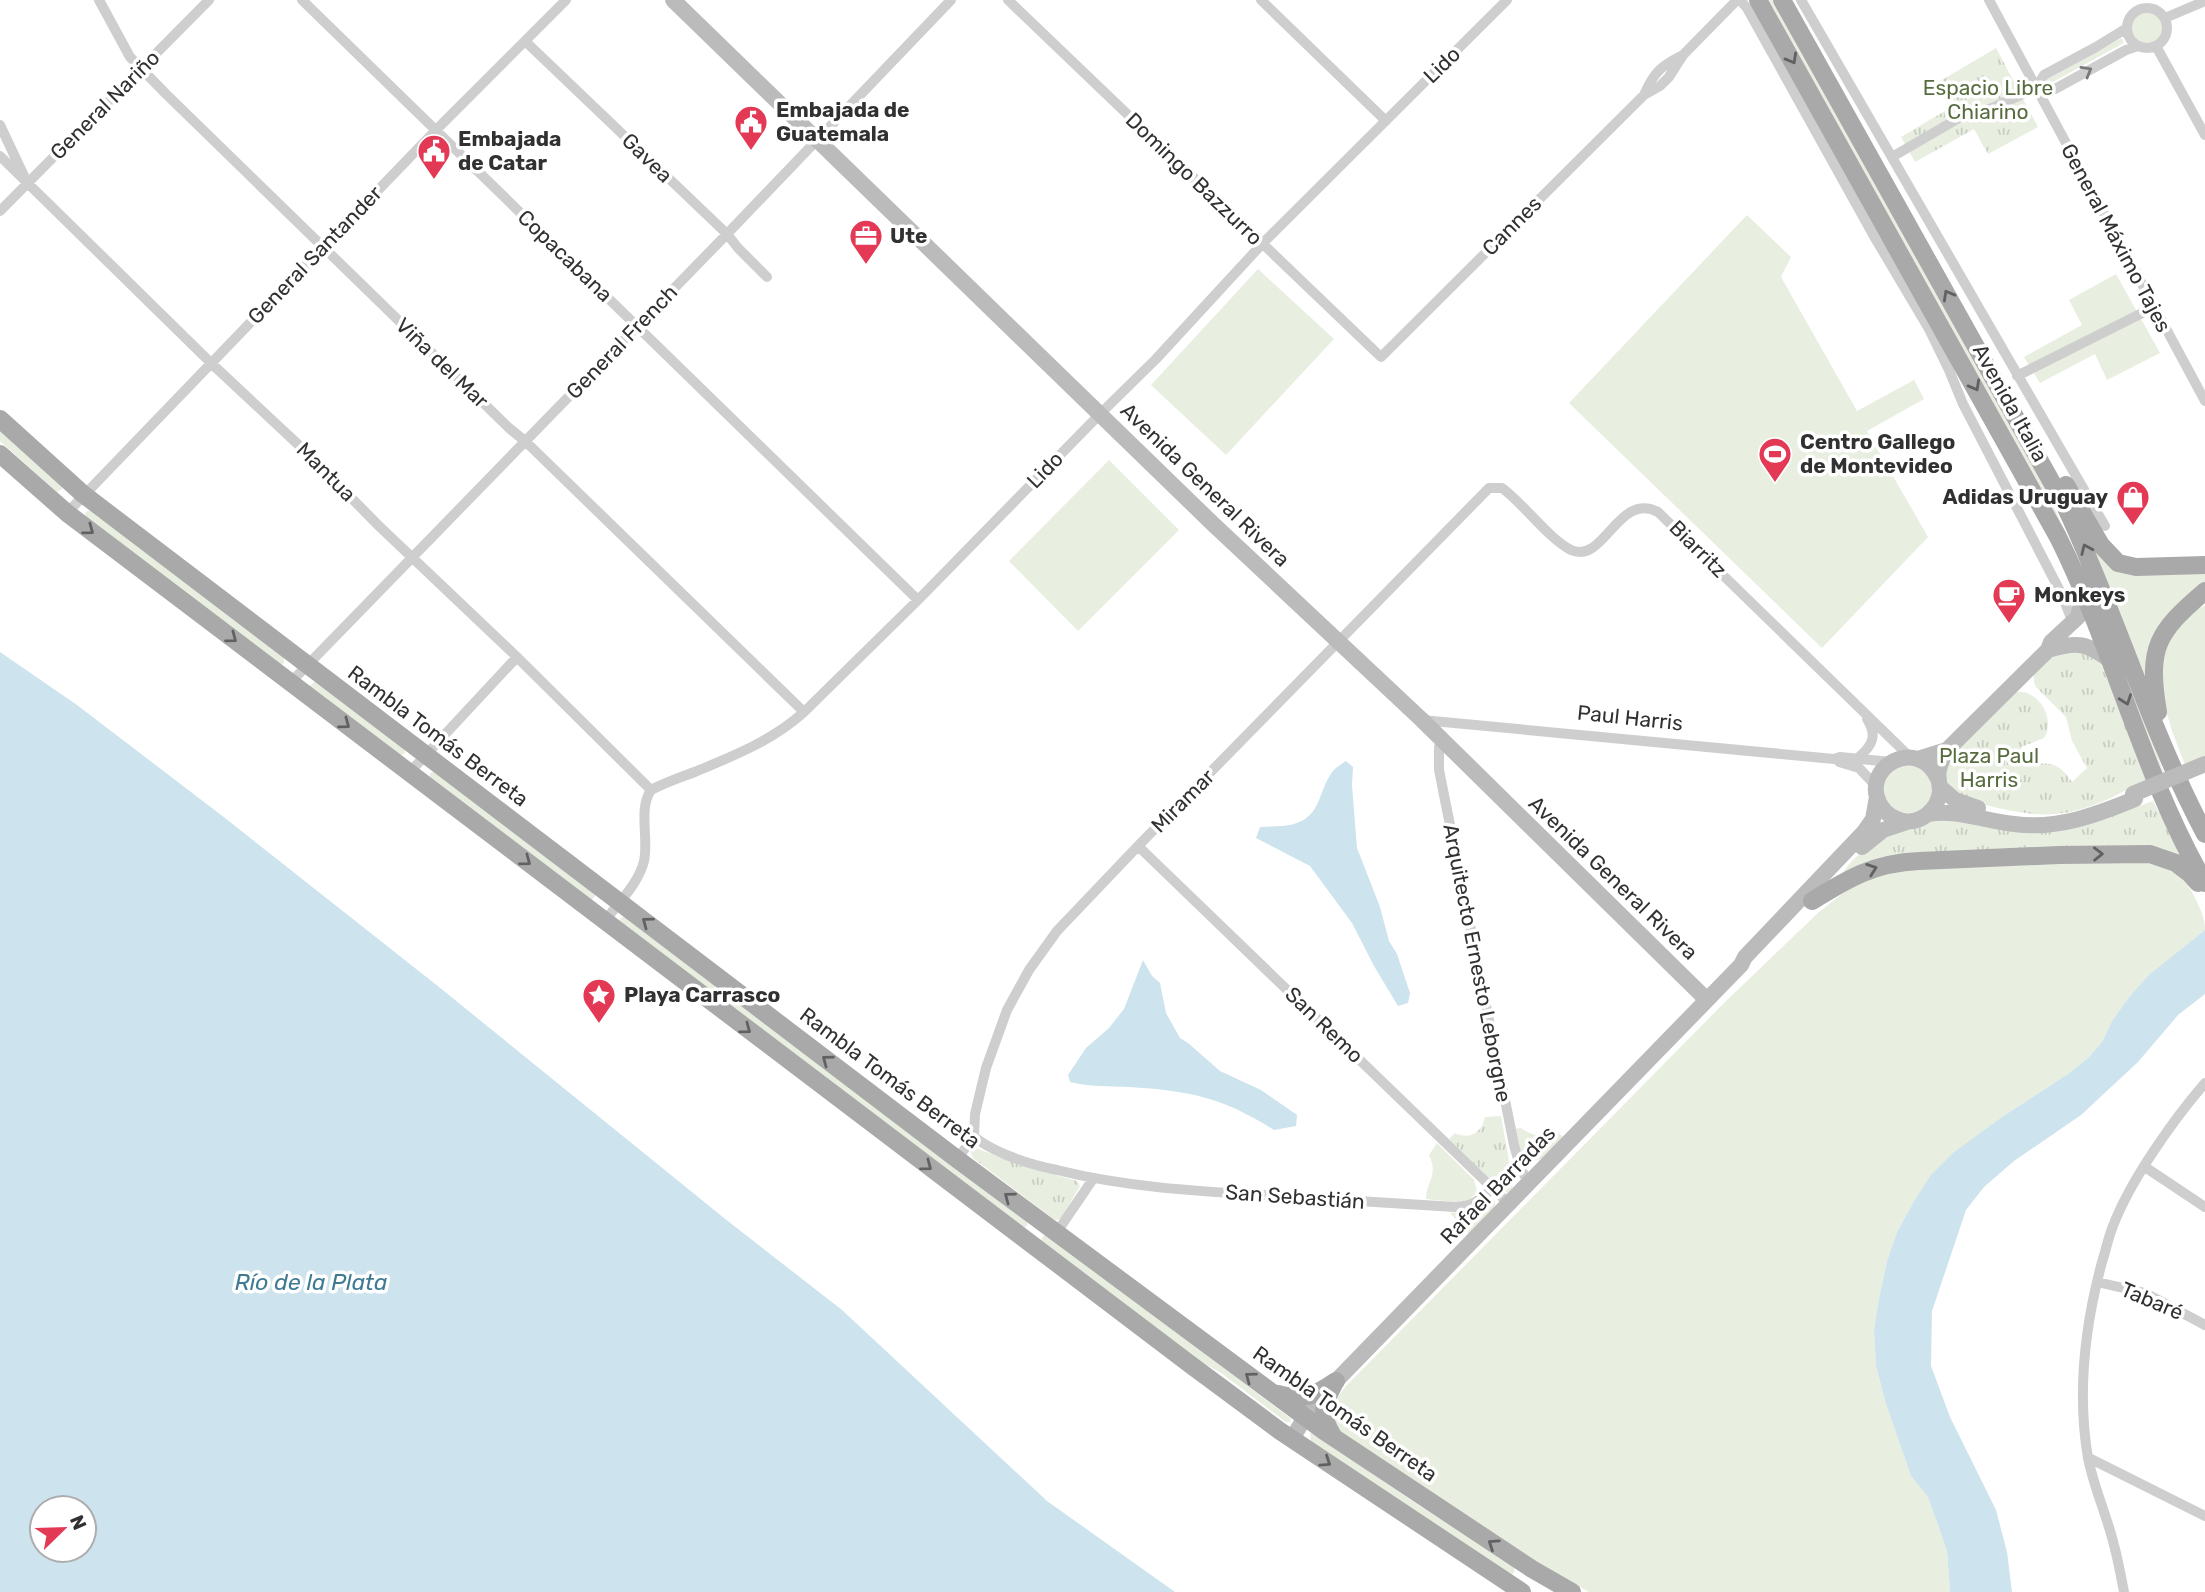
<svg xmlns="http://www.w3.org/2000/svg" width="2205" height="1592" font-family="Rubik,sans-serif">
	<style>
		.grass { fill: #e8eee0 }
		.park { fill: url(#park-tufts) }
		.water { fill: #cde3ed; fill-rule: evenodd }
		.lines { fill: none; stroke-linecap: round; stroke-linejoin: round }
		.street { stroke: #cecece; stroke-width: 10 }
		.secondary { stroke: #bbb; stroke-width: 16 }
		.primary { stroke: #a9a9a9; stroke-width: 18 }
		.secondary-bridge { stroke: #bbb; stroke-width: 16 }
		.oneway { stroke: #616161 }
		.oneway2 { stroke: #787878 }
		.labels { text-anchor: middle; stroke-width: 7; stroke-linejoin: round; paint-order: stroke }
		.street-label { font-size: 21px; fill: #313131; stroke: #fff }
		.park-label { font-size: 21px; fill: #586d3f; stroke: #fff }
		.poi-label { font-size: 21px; font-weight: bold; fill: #313131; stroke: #fff; text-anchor: start }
		.water-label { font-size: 23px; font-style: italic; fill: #3f7a93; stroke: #fff }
	</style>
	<defs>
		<pattern id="park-tufts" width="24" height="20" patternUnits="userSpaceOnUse" patternTransform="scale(1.75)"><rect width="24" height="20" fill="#e8eee0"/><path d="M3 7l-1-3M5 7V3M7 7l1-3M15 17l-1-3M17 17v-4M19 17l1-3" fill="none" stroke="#c7cdc1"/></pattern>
	</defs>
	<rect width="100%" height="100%" fill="#fff"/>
	<!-- grass -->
	<path class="grass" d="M1763,0H1773L2048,494L2100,608L2164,773L2161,774L2106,633Z
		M2131 27a17 17 0 1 1 34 0a17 17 0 1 1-34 0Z
		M2121,38L2124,42L2122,44L2051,83L2047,82L2046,80Z
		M1747,215L1791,257L1781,277L1857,411L1914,380L1924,399L1867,431L1928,537L1822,648L1569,403Z
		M1258,269L1334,339L1226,455L1151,385Z
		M2116,274L2160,353L2107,380L2095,354L2040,383L2024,357L2082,325L2069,300Z
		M0,426L63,485L62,489L57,492L0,441Z
		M1109,460L1179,530L1078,631L1009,561Z
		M93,510L284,658V663L281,665L86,519L85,514L87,511Z
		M2077,510L2105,557L2205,568V585L2191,597L2147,682Z
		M2205,606V757L2185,765L2172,731L2160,690L2165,642L2196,609Z
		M315,681L405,749V753L400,756L310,689V686Z
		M1884 789a24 24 0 1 1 48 0a24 24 0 1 1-48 0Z
		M435,771L596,895L590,902L429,779L430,773Z
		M2139,861C2170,865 2185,875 2198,904C2202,913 2205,920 2205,930L2149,976L2129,997L2112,1021L2102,1042L2088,1058L2068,1074L2005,1115L1913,1203L1897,1232L1887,1261L1878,1304L1874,1330L1876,1366L1886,1404L1911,1476L1928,1497L1947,1551L1950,1592H1589L1530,1558L1344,1437C1330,1414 1329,1408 1346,1386L1724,1003L1819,912L1842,894L1856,885L1889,872L1938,868Z
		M624,916L1028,1221L1027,1226L1021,1229L620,923L619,920Z
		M1521,1128C1532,1136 1544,1138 1557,1131L1563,1137C1551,1150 1543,1167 1523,1158L1514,1129Z
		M1437,1143L1474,1180L1477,1191C1468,1208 1443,1200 1426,1199C1426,1181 1439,1176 1429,1155Z
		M1489,1198L1495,1200V1207L1469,1234L1450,1213L1471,1211Z
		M1047,1235L1290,1418L1291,1422H1286L1221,1373L1184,1352L1041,1242L1043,1236Z
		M1310,1433L1314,1434L1415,1503L1515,1566L1514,1573L1511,1575L1311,1442Z"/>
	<!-- park -->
	<path class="park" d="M1996,48L2038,127L1988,154L1974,129L1915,162L1901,137L1955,105L1942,80Z
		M2068,647L2098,659L2102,666L2148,779C2123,791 2103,804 2075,811C2062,814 2047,815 2033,814C2013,812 1936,800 1945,771C1952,747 1998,710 2016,692C2039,689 2056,720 2044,738L2021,747L2026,765C2049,762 2058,761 2072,782L2087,768L2072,741L2066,717L2036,687C2026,667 2053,654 2068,647Z
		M2153,801L2158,811L2164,815L2190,866L2153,849L1840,876L1851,862L1877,837L1938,818L1995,825L2126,811Z
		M1501,1116L1513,1183L1512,1190L1507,1193L1503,1191L1449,1139L1455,1133C1469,1140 1482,1133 1485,1117Z
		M976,1148L1019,1165L1077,1181L1080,1186L1061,1219L1055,1220L973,1158L970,1151Z"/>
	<!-- water -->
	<path class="water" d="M0,652L77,705L225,818L439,987L724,1218L842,1310L1047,1501L1175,1592H0ZM42,1508H84V1550H42Z
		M1346,761L1353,767L1352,785L1357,848L1380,907L1389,941L1397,954L1410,993L1408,1003L1398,1006L1374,966L1352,923L1310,866L1256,838L1260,827C1271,826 1284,827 1294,824C1322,816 1318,790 1333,771C1336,767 1342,764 1346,761Z
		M2205,930V994L2178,1015L2138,1062L2081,1115L2014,1161L1984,1187L1966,1210L1932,1311L1931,1366L1950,1417L1996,1510L2007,1552L2012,1592H1950L1947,1551L1928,1497L1911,1476L1886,1404L1876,1366L1874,1330L1878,1304L1887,1261L1897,1232L1913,1203L1931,1175L1953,1153L2005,1115L2068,1074L2088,1058L2102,1042L2112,1021L2129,997L2149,975Z
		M1143,960L1152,976L1160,983L1166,1013L1180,1038L1188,1043L1220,1071L1261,1090L1297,1115L1296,1126L1274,1130C1222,1097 1190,1091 1129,1087C1109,1086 1089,1087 1070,1082L1068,1075L1086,1048L1109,1028L1124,1009Z"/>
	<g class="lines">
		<!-- street -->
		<path class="street" d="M99,0L130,57L166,94L509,428L525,441L804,712
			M302,0L918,600
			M1008,0L1381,357L1644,95L1660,86L1669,77L1683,55L1737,0
			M1261,0L1386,121
			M1740,0L1747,8L1875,238L1929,329L1949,370L1963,404L2061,593L2073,623
			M1801,0L2105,526
			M1989,0L2205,401
			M2127 28a20 20 0 1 1 40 0a20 20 0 1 1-40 0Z
			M2165,18L2205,1
			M525,41L727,234L738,248L767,277
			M2156,46L2205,135
			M2036,88L2043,91L2055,89L2126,50L2138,46
			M2036,88L2044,75L2096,47L2127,28
			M1644,95C1654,72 1661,66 1683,55
			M0,125L24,176
			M0,156L211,363L304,450L377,524L517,657L651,790
			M1892,157L1959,118L1992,108L2036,88
			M0,211L209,0
			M2017,376L2154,307
			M67,513L436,130L566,0
			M291,682L727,234L951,0
			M1422,720L1834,759L1840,757L1891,762
			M1442,740L1439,747V770L1514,1145L1521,1169L1529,1184
			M1858,758C1872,746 1878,736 1867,719
			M1839,762L1859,768L1876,786
			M409,773L517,657
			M1138,846L1509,1204
			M605,921C618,903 639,883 644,861C649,839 638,809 651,790C666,782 682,777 697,771C736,755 773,740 804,712L918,600L1101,413L1156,359L1262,244L1507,0
			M974,1137C998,1155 1028,1164 1057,1170C1125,1187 1194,1191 1263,1195C1327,1199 1391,1203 1455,1207C1473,1206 1478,1201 1492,1189
			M957,1159L974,1137L975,1114L986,1068L1007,1010L1029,970L1057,931L1138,846L1489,488H1502C1523,503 1549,539 1571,550C1604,565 1618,491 1658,512L1910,757
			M2145,1167L2205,1207
			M1057,1232L1093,1179
			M2097,1282L2145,1293L2205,1325
			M2089,1458L2205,1516
			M2124,1592C2121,1576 2118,1560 2114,1545C2107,1516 2094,1488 2088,1458C2077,1393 2085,1325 2102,1262C2106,1250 2108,1238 2113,1226C2130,1181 2173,1120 2205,1083"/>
		<!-- secondary -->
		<path class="secondary" d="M673,0L1213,524L1422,720L1707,1000
			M2048,650C2078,641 2087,643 2111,661
			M1918,759L1947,750L2048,650L2051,642L2078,617L2084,591
			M1938,779C1918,734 1858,768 1881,806C1886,814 1894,819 1903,821C1921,824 1938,810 1940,791C1940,784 1937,777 1939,770C1940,763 1944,756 1947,750
			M1940,787L1955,800L1978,808
			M1928,814C1960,809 1982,821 2014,824C2057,830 2096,815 2135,799
			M1862,847L1883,830L1907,822
			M1292,1439L1305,1417L1336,1381L1741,965L1745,957L1864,832L1873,819L1877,797"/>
		<!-- primary -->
		<path class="primary" d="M1758,0L2058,537C2114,649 2142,774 2205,883
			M1782,0L2065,506C2116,613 2149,729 2205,834
			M0,419L83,494L957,1159L1324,1431L1532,1569L1572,1592
			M0,454L67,513L1191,1365L1280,1431L1522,1592
			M2066,485L2101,545L2118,563L2136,567L2205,565
			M2158,712C2147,647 2157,632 2205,591
			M1812,901C1849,878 1874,863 1919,861L2059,855L2150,854L2176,863L2189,873L2198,883
			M1278,1394C1304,1401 1314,1396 1336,1381
			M1333,1436C1319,1413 1323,1405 1335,1382"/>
		<!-- secondary-bridge -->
		<path class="secondary-bridge" d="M2133,794L2205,764"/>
	</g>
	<!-- one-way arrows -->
	<defs><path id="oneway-chevron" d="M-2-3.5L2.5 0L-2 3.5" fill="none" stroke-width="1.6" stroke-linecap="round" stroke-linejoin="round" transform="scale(1.75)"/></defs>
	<g class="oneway">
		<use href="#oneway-chevron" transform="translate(1792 59) rotate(61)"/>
		<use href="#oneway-chevron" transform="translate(1948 295) rotate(-119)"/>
		<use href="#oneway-chevron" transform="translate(1975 386) rotate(61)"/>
		<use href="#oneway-chevron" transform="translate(89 530) rotate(37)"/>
		<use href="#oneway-chevron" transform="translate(2086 549) rotate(-114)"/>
		<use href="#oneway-chevron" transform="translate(232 638) rotate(37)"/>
		<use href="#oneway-chevron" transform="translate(2126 700) rotate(70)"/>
		<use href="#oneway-chevron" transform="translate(345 724) rotate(37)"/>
		<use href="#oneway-chevron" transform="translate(2098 854) rotate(-1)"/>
		<use href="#oneway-chevron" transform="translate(526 861) rotate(37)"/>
		<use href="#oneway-chevron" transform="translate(1872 869) rotate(-19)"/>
		<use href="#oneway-chevron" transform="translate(647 922) rotate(-143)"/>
		<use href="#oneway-chevron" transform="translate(746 1029) rotate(37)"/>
		<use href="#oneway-chevron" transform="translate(827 1060) rotate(-143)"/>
		<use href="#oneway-chevron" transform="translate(927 1166) rotate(37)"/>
		<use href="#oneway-chevron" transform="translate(1009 1197) rotate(-143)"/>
		<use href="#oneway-chevron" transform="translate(1250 1377) rotate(-143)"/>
		<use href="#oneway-chevron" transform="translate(1326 1462) rotate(34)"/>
		<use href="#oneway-chevron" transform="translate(1493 1544) rotate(-146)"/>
	</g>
	<use class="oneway2" href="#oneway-chevron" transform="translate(2087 71) rotate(-30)"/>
	<!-- icons -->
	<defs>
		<symbol id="civic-pin" viewBox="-11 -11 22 30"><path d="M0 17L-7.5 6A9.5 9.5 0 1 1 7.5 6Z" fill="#e33955" stroke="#fff"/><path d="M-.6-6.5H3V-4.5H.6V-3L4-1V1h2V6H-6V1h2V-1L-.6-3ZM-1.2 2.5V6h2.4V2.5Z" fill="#fff"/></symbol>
		<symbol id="office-pin" viewBox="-11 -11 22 30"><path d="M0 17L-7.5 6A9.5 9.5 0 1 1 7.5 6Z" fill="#e33955" stroke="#fff"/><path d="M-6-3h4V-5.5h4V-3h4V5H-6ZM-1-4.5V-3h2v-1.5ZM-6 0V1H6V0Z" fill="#fff"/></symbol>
		<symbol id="stadium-pin" viewBox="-11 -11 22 30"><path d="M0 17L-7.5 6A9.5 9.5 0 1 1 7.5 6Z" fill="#e33955" stroke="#fff"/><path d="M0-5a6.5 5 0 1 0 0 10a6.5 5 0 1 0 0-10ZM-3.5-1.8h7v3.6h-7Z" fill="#fff"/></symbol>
		<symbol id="shop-pin" viewBox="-11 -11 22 30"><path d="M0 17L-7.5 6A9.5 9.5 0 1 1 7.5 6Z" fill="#e33955" stroke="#fff"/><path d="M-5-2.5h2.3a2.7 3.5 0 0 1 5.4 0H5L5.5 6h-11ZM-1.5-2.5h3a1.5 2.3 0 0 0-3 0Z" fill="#fff"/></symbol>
		<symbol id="cafe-pin" viewBox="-11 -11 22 30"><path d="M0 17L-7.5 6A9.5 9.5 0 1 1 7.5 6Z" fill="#e33955" stroke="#fff"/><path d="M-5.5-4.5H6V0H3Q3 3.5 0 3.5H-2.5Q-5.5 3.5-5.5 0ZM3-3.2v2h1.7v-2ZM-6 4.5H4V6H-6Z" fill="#fff"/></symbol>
		<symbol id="sight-pin" viewBox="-11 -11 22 30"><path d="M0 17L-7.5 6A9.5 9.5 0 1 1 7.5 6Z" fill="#e33955" stroke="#fff"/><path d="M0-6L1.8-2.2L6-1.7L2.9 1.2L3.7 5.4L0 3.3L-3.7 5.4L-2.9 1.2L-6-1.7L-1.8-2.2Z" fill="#fff"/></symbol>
	</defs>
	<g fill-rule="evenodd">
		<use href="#civic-pin" x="732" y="103" width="38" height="52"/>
		<use href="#civic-pin" x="415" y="132" width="38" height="52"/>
		<use href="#office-pin" x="847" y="217" width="38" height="52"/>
		<use href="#stadium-pin" x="1756" y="435" width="38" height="52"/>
		<use href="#shop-pin" x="2114" y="478" width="38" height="52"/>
		<use href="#cafe-pin" x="1990" y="576" width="38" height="52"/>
		<use href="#sight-pin" x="580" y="976" width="38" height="52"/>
	</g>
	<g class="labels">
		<!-- street labels -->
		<g class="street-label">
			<text transform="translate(1442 65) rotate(-44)" y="7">Lido</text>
			<text transform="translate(105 105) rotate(-45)" y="7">General Nariño</text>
			<text transform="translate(647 158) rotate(44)" y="7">Gavea</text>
			<text transform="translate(1194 179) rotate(44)" y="7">Domingo Bazzurro</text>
			<text transform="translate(1512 226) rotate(-45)" y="7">Cannes</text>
			<text transform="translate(2116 238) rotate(62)" y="7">General Máximo Tajes</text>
			<text transform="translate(315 255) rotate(-46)" y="7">General Santander</text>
			<text transform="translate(565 256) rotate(44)" y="7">Copacabana</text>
			<text transform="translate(622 342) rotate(-46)" y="7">General French</text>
			<text transform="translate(442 363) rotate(44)" y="7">Viña del Mar</text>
			<text transform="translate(2010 403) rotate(61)" y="7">Avenida Italia</text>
			<text transform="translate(1045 470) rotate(-46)" y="7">Lido</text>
			<text transform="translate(326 472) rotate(45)" y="7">Mantua</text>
			<text transform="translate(1205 485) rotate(44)" y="7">Avenida General Rivera</text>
			<text transform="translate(1698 549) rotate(45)" y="7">Biarritz</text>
			<text transform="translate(1630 718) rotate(6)" y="7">Paul Harris</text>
			<text transform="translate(438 736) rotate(37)" y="7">Rambla Tomás Berreta</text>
			<text transform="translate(1183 801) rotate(-45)" y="7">Miramar</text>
			<text transform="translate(1613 878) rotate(44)" y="7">Avenida General Rivera</text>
			<text transform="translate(1477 963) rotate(79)" y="7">Arquitecto Ernesto Leborgne</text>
			<text transform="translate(1324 1025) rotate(44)" y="7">San Remo</text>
			<text transform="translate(890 1078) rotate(37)" y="7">Rambla Tomás Berreta</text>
			<text transform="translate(1498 1185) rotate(-46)" y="7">Rafael Barradas</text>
			<text transform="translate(1295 1197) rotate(4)" y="7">San Sebastián</text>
			<text transform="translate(2152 1301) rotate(23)" y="7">Tabaré</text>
			<text transform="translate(1345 1414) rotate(35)" y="7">Rambla Tomás Berreta</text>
		</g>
		<!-- park labels -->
		<g class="park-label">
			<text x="1988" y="95">Espacio Libre<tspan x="1988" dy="24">Chiarino</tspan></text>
			<text x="1989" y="763">Plaza Paul<tspan x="1989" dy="24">Harris</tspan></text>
		</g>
		<!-- poi labels -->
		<g class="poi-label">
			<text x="776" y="117">Embajada de<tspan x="776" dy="24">Guatemala</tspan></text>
			<text x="458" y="146">Embajada<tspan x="458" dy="24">de Catar</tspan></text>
			<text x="890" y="243">Ute</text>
			<text x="1800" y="449">Centro Gallego<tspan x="1800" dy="24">de Montevideo</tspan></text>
			<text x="2108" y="504" text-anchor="end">Adidas Uruguay</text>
			<text x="2034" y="602">Monkeys</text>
			<text x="624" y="1002">Playa Carrasco</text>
		</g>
		<!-- water labels -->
		<g class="water-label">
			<text x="311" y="1290">Río de la Plata</text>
		</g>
	</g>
	<!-- north arrow -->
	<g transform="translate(63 1529) rotate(67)"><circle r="33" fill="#ffffff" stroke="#adadad" stroke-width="2"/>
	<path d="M0-5L12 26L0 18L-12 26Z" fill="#e33955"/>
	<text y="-10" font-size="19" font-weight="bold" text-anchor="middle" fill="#313131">N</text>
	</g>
</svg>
